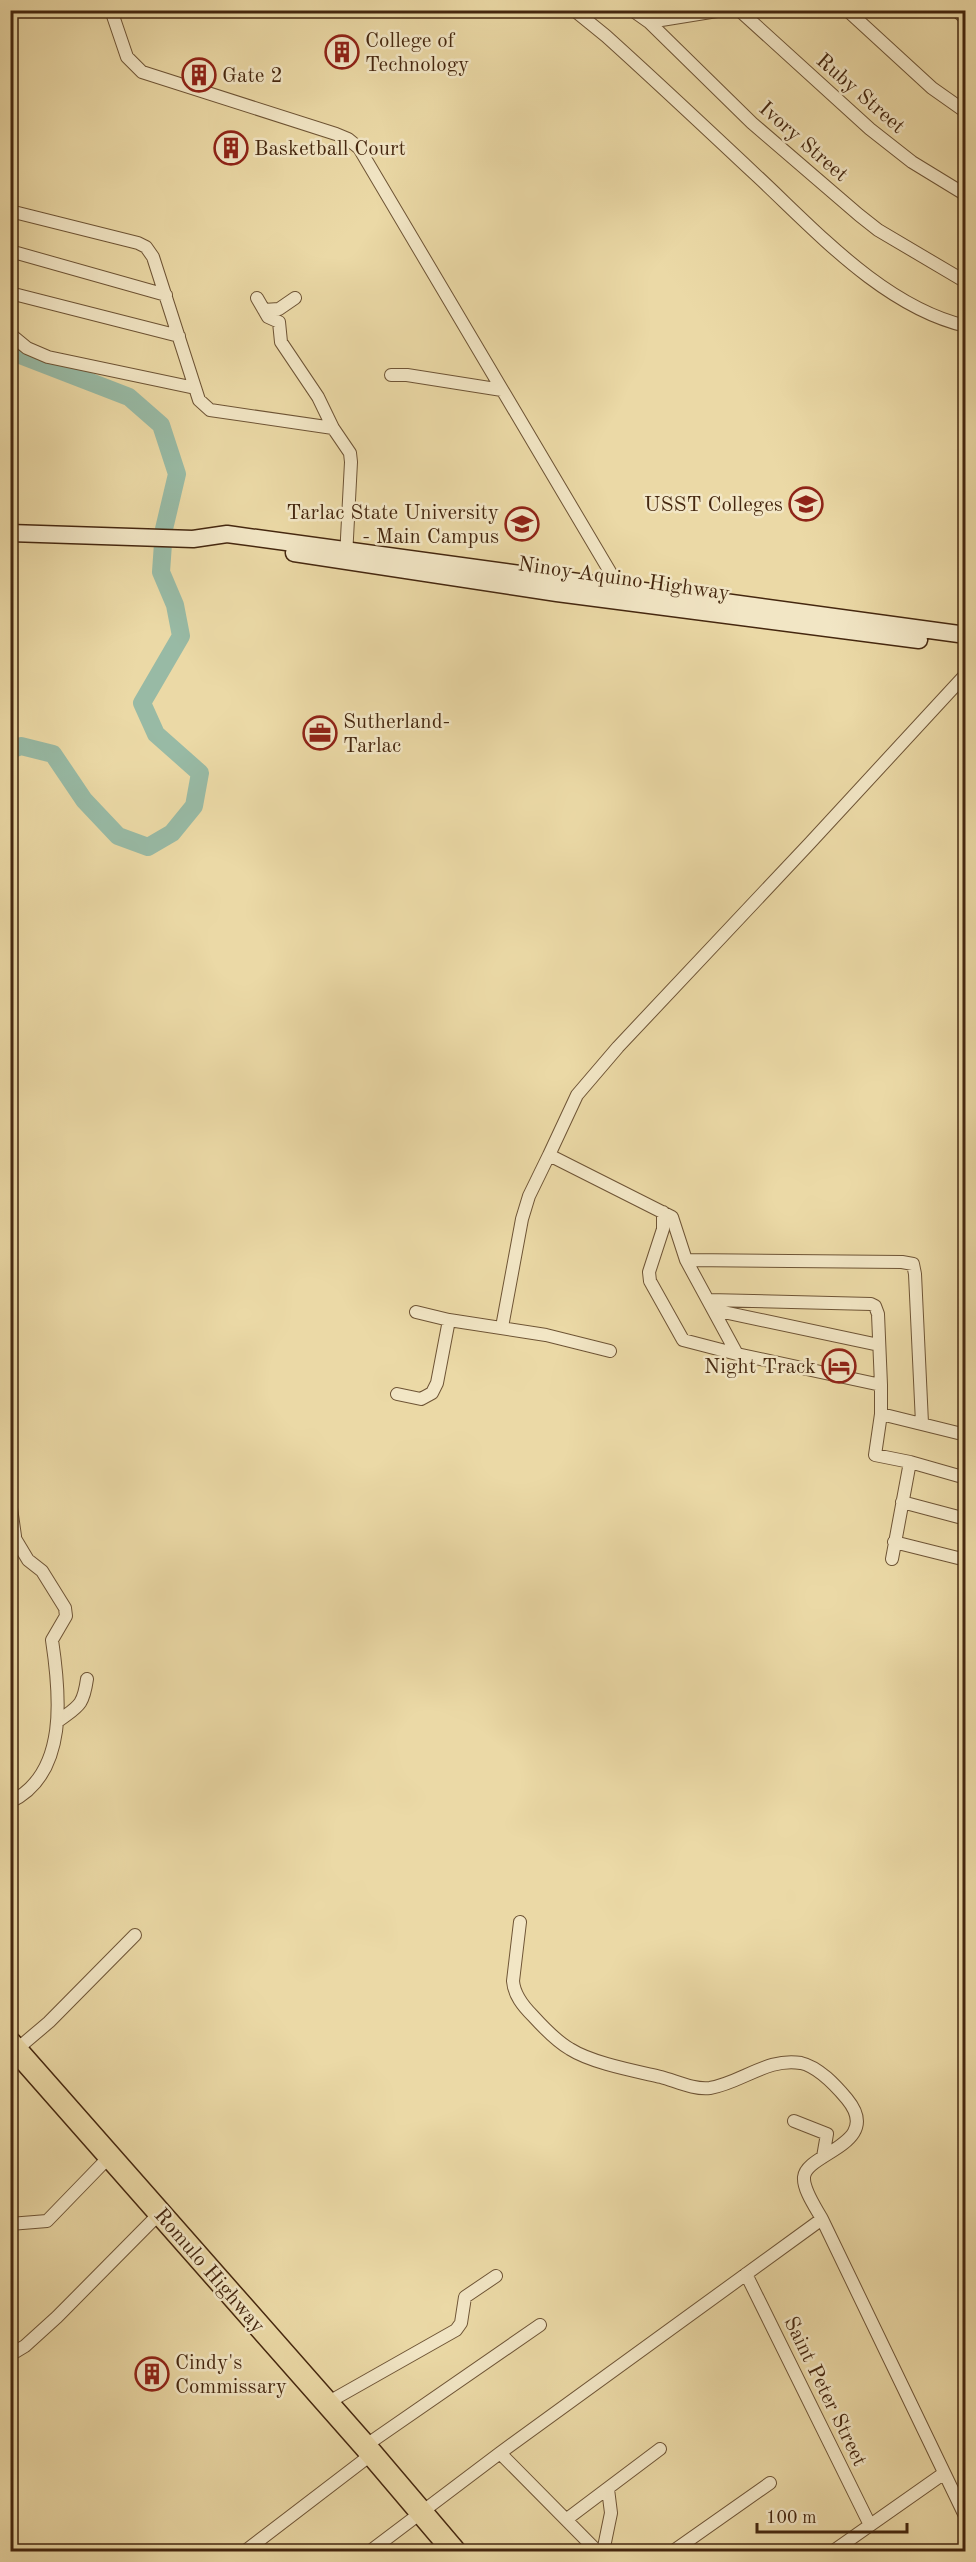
<svg xmlns="http://www.w3.org/2000/svg" width="976" height="2562" font-family="'Old Standard TT',serif">
	<style>
		.lines { fill: none; stroke-linecap: round; stroke-linejoin: round }
		.river { stroke: #98baa5; stroke-width: 18 }
		.street-casing { stroke: #6e5435; stroke-width: 14 }
		.secondary-casing { stroke: #45270f; stroke-width: 19 }
		.highway-casing { stroke: #45270f; stroke-width: 25 }
		.street { stroke: #f2e6c5; stroke-width: 12 }
		.secondary { stroke: #f2e6c5; stroke-width: 16 }
		.highway { stroke: #ebd9a6; stroke-width: 22 }
		.labels { text-anchor: middle; stroke-width: 5; stroke-linejoin: round; paint-order: stroke }
		.poi-label { font-size: 21px; fill: #45270f; stroke: #f2e6c5; text-anchor: start }
		.street-label { font-size: 21px; fill: #45270f; stroke: #f2e6c5 }
	</style>
	<rect width="100%" height="100%" fill="#ebd9a6"/>
	<filter id="stains"><feTurbulence type="fractalNoise" baseFrequency=".00333" numOctaves="4"/><feColorMatrix values="0 0 0 0 .2 0 0 0 0 .09 0 0 0 0 .02 0 0 0 .5 -.17"/></filter>
	<radialGradient id="worn" r=".72"><stop offset=".6" stop-color="#630" stop-opacity="0"/><stop offset="1" stop-color="#630" stop-opacity=".3"/></radialGradient>
	<g class="lines">
		<!-- river -->
		<path class="river" d="M10,351L129,397L161,425L177,474L164,529L161,572L175,605L181,636L142,703L156,734L200,773L194,806L172,833L148,847L118,836L84,800L53,754L21,746L10,750"/>
		<defs>
			<path id="street" d="M111,10L127,57L142,72L336,134L348,139L359,148L619,587
				M574,10L606,36C657,82 707,129 757,176C816,231 884,307 966,326
				M632,10L649,22L752,123L859,215L878,230L966,282
				M739,10L870,129L912,162L966,195
				M847,10L932,88L966,112
				M956,10L966,19
				M649,22L723,10
				M10,211L138,243L146,247L153,257L199,400L210,410L333,428
				M10,251L166,295
				M10,293L179,336
				M257,298L268,317L279,322L281,342L318,397L333,428L350,453L351,462L346,557
				M264,310L279,309L295,298
				M10,334L27,348L48,357L195,388
				M391,375H407L502,390
				M663,1212V1229L649,1272L650,1281L683,1340L737,1354
				M686,1260L902,1262L913,1264L915,1274L922,1423
				M709,1300L871,1304L875,1306L878,1314L881,1385
				M714,1310L879,1345
				M416,1312L449,1320
				M502,1327L522,1219L529,1196L549,1155
				M397,1394L421,1399L432,1393L437,1383L449,1320L546,1335L610,1351
				M881,1414L966,1435
				M910,1462L966,1478
				M10,1501L15,1536
				M902,1502L966,1519
				M10,1530L28,1560L42,1571L65,1608L66,1616L52,1640C60,1693 69,1774 10,1802
				M894,1542L966,1560
				M892,1559L910,1462L875,1455L881,1414V1385L737,1354L686,1260L672,1217L549,1155L577,1095L618,1047L810,843L966,674
				M57,1722C78,1706 83,1707 87,1679
				M16,2050L49,2022L135,1935
				M794,2121L827,2134L823,2157
				M822,2219L966,2518
				M10,2224L47,2221L110,2156
				M746,2274L870,2525
				M10,2355L25,2346L57,2317L159,2214
				M327,2403L456,2330L461,2323L465,2297L496,2276
				M365,2446L540,2325
				M500,2453L598,2552
				M567,2519L660,2449
				M244,2552L372,2454
				M369,2552L500,2453L822,2219C816,2208 803,2190 804,2177C806,2153 884,2144 847,2099C836,2086 819,2067 801,2063C768,2057 741,2083 710,2088C694,2090 676,2081 661,2077C635,2071 592,2063 570,2049C556,2041 543,2027 533,2016C523,2006 514,1995 513,1981L520,1922
				M603,2552L611,2513L608,2489
				M672,2552L770,2483
				M832,2552L943,2474"/>
			<path id="secondary" d="M10,533L193,539L227,534L966,635
				M294,553L557,593L919,640"/>
			<path id="highway" d="M10,2043L365,2446L455,2552"/>
		</defs>
		<!-- street casing -->
		<use href="#street" class="street-casing"/>
		<!-- secondary casing -->
		<use href="#secondary" class="secondary-casing"/>
		<!-- highway casing -->
		<use href="#highway" class="highway-casing"/>
		<!-- street -->
		<use href="#street" class="street"/>
		<!-- secondary -->
		<use href="#secondary" class="secondary"/>
		<!-- highway -->
		<use href="#highway" class="highway"/>
	</g>
	<!-- icons -->
	<defs>
		<symbol id="building-ring" viewBox="-11 -11 22 22"><circle r="9.5" fill="#f2e6c5" stroke="#8f2418" stroke-width="1.5"/><path d="M-4-6H4V6H1V3H-1V6H-4ZM-2.5-4.3h1.7v1.8h-1.7ZM.8-4.3h1.7v1.8H.8ZM-2.5-1h1.7V.8h-1.7ZM.8-1h1.7V.8H.8Z" fill="#8f2418"/></symbol>
		<symbol id="university-ring" viewBox="-11 -11 22 22"><circle r="9.5" fill="#f2e6c5" stroke="#8f2418" stroke-width="1.5"/><path d="M0-5L7-2L0 1L-7-2ZM-4 1L0 2.5L4 1V4Q0 6-4 4Z" fill="#8f2418"/></symbol>
		<symbol id="office-ring" viewBox="-11 -11 22 22"><circle r="9.5" fill="#f2e6c5" stroke="#8f2418" stroke-width="1.5"/><path d="M-6-3h4V-5.5h4V-3h4V5H-6ZM-1-4.5V-3h2v-1.5ZM-6 0V1H6V0Z" fill="#8f2418"/></symbol>
		<symbol id="hotel-ring" viewBox="-11 -11 22 22"><circle r="9.5" fill="#f2e6c5" stroke="#8f2418" stroke-width="1.5"/><path d="M-6-4.5h1.5V1H6V5H4.5V3h-9V5H-6ZM-4 0a1.8 1.8 0 1 1 3.6 0ZM.5 0V-2.5h3Q6-2.5 6 0Z" fill="#8f2418"/></symbol>
	</defs>
	<g fill-rule="evenodd">
		<use href="#building-ring" x="323" y="33" width="38" height="38"/>
		<use href="#building-ring" x="180" y="56" width="38" height="38"/>
		<use href="#building-ring" x="212" y="129" width="38" height="38"/>
		<use href="#university-ring" x="787" y="485" width="38" height="38"/>
		<use href="#university-ring" x="503" y="505" width="38" height="38"/>
		<use href="#office-ring" x="301" y="714" width="38" height="38"/>
		<use href="#hotel-ring" x="820" y="1347" width="38" height="38"/>
		<use href="#building-ring" x="133" y="2355" width="38" height="38"/>
	</g>
	<g class="labels">
		<!-- poi labels -->
		<g class="poi-label">
			<text x="365" y="47">College of<tspan x="365" dy="24">Technology</tspan></text>
			<text x="222" y="82">Gate 2</text>
			<text x="254" y="155">Basketball Court</text>
			<text x="783" y="511" text-anchor="end">USST Colleges</text>
			<text x="499" y="519" text-anchor="end">Tarlac State University<tspan x="499" dy="24">- Main Campus</tspan></text>
			<text x="343" y="728">Sutherland-<tspan x="343" dy="24">Tarlac</tspan></text>
			<text x="816" y="1373" text-anchor="end">Night Track</text>
			<text x="175" y="2369">Cindy's<tspan x="175" dy="24">Commissary</tspan></text>
		</g>
		<!-- street labels -->
		<g class="street-label">
			<text transform="translate(861 93) rotate(41)" y="7">Ruby Street</text>
			<text transform="translate(804 141) rotate(41)" y="7">Ivory Street</text>
			<text transform="translate(624 578) rotate(8)" y="7">Ninoy Aquino Highway</text>
			<text transform="translate(210 2270) rotate(49)" y="7">Romulo Highway</text>
			<text transform="translate(826 2391) rotate(64)" y="7">Saint Peter Street</text>
		</g>
	</g>
	<!-- margin -->
	<rect width="976" height="2562" fill="none" stroke="#ebd9a6" stroke-width="36"/>
	<rect x="12" y="12" width="952" height="2538" fill="none" stroke="#45270f" stroke-width="3"/>
	<rect x="18" y="18" width="940" height="2526" fill="none" stroke="#45270f" stroke-width="1.5"/>
	<!-- scale -->
	<path d="M757 2523v9h150v-9" fill="none" stroke="#45270f" stroke-width="3"/>
	<text x="766" y="2523" font-size="18" fill="#45270f" stroke="#f2e6c5" stroke-width="4.5" paint-order="stroke">100 m</text>
	<rect width="100%" height="100%" filter="url(#stains)"/>
	<rect width="100%" height="100%" fill="url(#worn)"/>
</svg>
